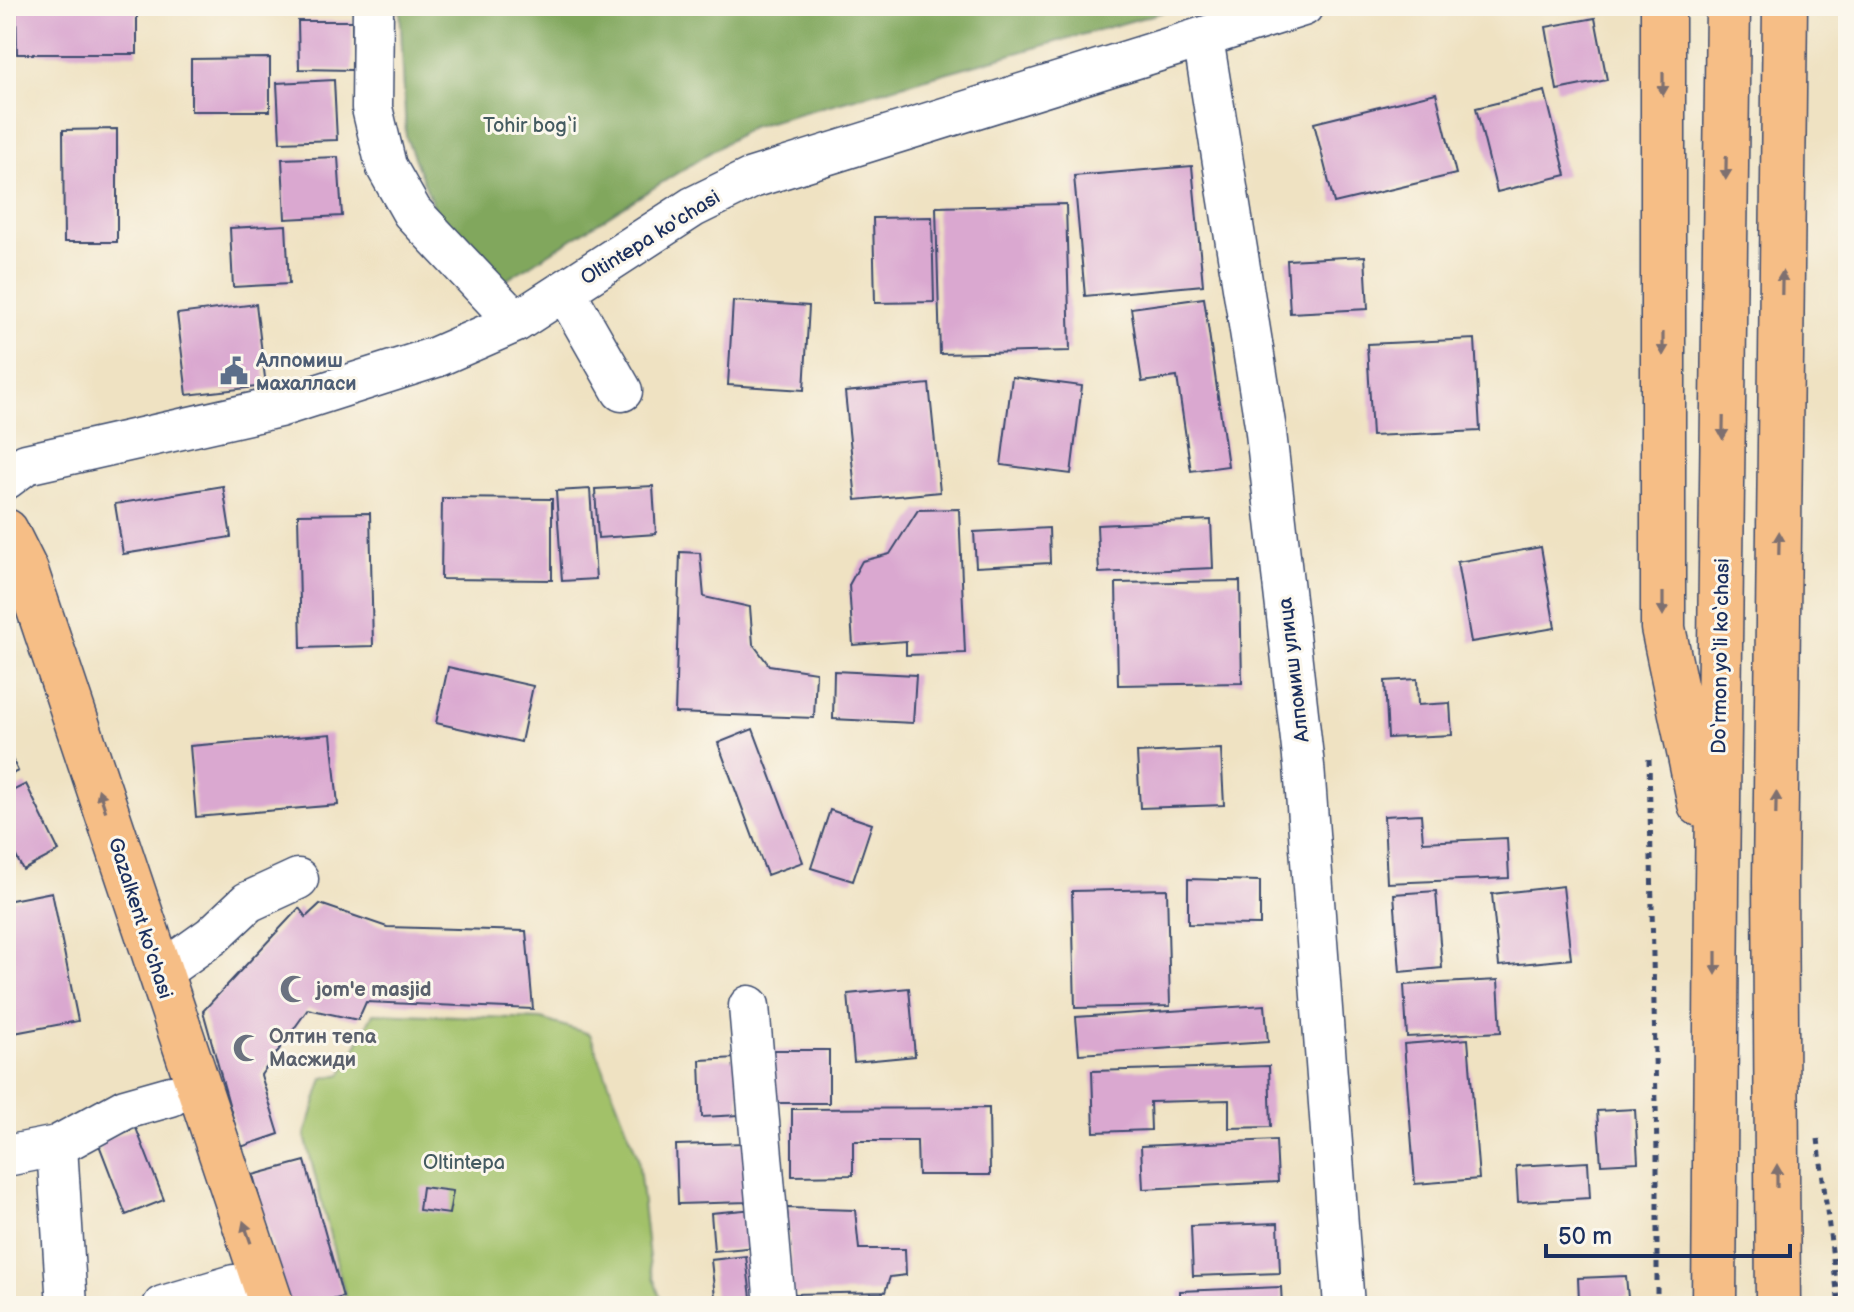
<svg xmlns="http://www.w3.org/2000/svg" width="1854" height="1312" font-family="'Balsamiq Sans',sans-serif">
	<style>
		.green { fill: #a2c169; stroke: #5e7864; stroke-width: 2 }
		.forest { fill: #81a75d; stroke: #4e6b5e; stroke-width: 2 }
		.building { fill: #daa8d0 }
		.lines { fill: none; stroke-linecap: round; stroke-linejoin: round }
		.minor-casing { stroke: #3b4a6d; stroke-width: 43 }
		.major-casing { stroke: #3b4a6d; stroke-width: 47 }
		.path { stroke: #3b4a6d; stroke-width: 5; stroke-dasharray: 6 6; stroke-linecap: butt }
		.minor { stroke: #fff; stroke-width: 40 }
		.major { stroke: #f6be86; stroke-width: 44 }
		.oneway { fill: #7e6f70 }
		.labels { text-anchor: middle; stroke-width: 6; stroke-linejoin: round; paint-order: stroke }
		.park-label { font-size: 20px; fill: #445b61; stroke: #fbf7ec }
		.street-label { font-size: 20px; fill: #1b2f5e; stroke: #fbf7ec }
		.service-label { font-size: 20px; font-weight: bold; fill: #4e5e75; stroke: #fbf7ec; text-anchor: start }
		.worship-label { font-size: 20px; font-weight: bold; fill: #5b616d; stroke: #fbf7ec; text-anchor: start }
	</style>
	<rect width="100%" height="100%" fill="#fbf7ec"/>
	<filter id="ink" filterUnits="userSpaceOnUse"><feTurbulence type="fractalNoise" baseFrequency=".0125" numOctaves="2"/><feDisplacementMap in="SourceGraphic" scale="16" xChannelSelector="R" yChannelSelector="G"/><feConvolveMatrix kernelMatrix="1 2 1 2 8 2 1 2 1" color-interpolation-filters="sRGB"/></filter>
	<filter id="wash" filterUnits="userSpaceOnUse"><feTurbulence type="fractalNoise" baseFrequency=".006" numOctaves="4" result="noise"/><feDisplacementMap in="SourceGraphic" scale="32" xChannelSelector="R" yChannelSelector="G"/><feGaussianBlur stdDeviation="1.8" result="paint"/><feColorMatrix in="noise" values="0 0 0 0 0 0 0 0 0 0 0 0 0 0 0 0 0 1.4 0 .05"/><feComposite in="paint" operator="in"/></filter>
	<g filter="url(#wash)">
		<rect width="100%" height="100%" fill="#efe2c2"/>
		<!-- green -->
		<path class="green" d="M373,1013L541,1019L590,1034L638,1157L650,1268L663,1306H336L347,1303L305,1136L323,1078L342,1074Z"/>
		<!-- forest -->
		<path class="forest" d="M400,6H1185L751,127L503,282L436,213L406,137Z"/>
		<g id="blocks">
			<!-- building -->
			<path class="building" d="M16,6H137V54H17Z
				M1595,18L1607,80L1557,90L1546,27Z
				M298,21H352V70L299,69Z
				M270,58V111H191V59Z
				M334,80L337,140L280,142L277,83Z
				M1545,91L1566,175L1497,192L1476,108Z
				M1436,93L1456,174L1334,203L1314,123Z
				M117,129V242H64L63,130Z
				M338,157L342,216L285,219L282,159Z
				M1192,166L1203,285L1085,296L1074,176Z
				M1066,204L1070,351L940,354L936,207Z
				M932,217L934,302L875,303L873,218Z
				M286,225L289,284L233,287L230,228Z
				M1365,256L1368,309L1290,313L1287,260Z
				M1204,298L1228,466L1191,471L1177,377L1142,382L1131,308Z
				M733,301L809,306L804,390L728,385Z
				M256,304L266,386L187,395L177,314Z
				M1475,339L1480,431L1372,436L1367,344Z
				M1012,377L1082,386L1071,474L1001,465Z
				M929,384L940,492L856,500L845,392Z
				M223,486L231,537L123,554L115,504Z
				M653,486L656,534L598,538L595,489Z
				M590,489L596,579L562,581L556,491Z
				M442,498L552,499V580L441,579Z
				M959,509L965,653L906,655V641L853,645L849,585L862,561L890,554L918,510Z
				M370,513L373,646L301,648L298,514Z
				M1211,520L1213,568L1099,573L1097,525Z
				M1049,528L1050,563L976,567L974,532Z
				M1541,547L1555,628L1471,642L1457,562Z
				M680,552L700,553L704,597L750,607L753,644L769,665L816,672L814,718L675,713Z
				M1240,581L1242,683L1118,685L1116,583Z
				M448,667L533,686L521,742L436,723Z
				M834,671L916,675L913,723L833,719Z
				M1417,679L1418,705L1450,703L1452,735L1388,738L1385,681Z
				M753,729L803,862L767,875L718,743Z
				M331,734L338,805L196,817L190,746Z
				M6,747L18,771L6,777Z
				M1221,749L1224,805L1140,808L1137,753Z
				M26,784L59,851L23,870L6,837V794Z
				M830,810L872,824L853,881L811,868Z
				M1421,814L1423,842L1507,838L1509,878L1387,883L1384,816Z
				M1188,879L1260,881V925L1188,924Z
				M1563,886L1571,959L1499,966L1492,894Z
				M1167,889L1170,1006L1075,1008L1072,891Z
				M1436,891L1442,968L1400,972L1394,894Z
				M52,892L78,1021L14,1033L6,994V901Z
				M320,904L387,927L526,931L533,1009L366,1002L358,1020L308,1009L261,1075L279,1134L241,1147L203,1011L299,908L306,917Z
				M1498,980L1501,1032L1407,1037L1404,985Z
				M909,988L915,1056L854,1062L848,994Z
				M1265,1005L1268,1042L1079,1054L1076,1017Z
				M1468,1039L1479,1179L1415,1184L1404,1044Z
				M772,1050H829V1103H772Z
				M737,1058L740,1115L702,1117L700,1060Z
				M1269,1066L1271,1127L1229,1128V1100L1150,1102L1151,1130L1094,1132L1092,1071Z
				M989,1108L990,1175H918L917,1141H853V1175L792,1176V1109Z
				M1635,1109L1638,1162L1601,1164L1597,1111Z
				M136,1128L164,1200L126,1215L98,1142Z
				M1276,1140L1278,1182L1143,1189L1141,1146Z
				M746,1143L748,1202L678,1204L676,1145Z
				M305,1161L343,1297L310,1306H289L253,1175Z
				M1588,1162L1590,1198L1518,1202L1516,1166Z
				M422,1187L453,1191L449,1214L419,1210Z
				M787,1208L855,1210L859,1249H905L906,1275L890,1277L885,1292L793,1294Z
				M755,1209L758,1247L714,1251L711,1213Z
				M1278,1223L1280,1273L1193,1276L1191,1226Z
				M746,1256L752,1306H716L711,1260Z
				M1626,1276L1628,1298L1579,1301L1578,1278Z
				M1281,1287L1282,1306H1180V1291Z"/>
		</g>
	</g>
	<g filter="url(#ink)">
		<use href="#blocks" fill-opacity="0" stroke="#3b4a6d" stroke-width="2"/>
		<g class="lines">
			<defs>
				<path id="minor" d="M373,6L372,108L386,166L412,212L516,322
					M1203,38L1265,424L1304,766L1344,1306
					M574,307L622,391
					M6,479L26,464L279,407L436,357L516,322L693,207L752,178L1303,6
					M160,973L212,936L248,902L298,879
					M749,1006L775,1306
					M57,1146L67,1306
					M6,1156L57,1146L125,1109L171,1096
					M163,1306L234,1285"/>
				<path id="major" d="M1663,6V628L1700,804
					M6,531L26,571L272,1306
					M1714,1306L1717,885L1728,6
					M1778,1306L1775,881L1785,6"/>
			</defs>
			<!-- minor casing -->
			<use href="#minor" class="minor-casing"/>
			<!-- major casing -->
			<use href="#major" class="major-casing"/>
			<!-- path -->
			<path class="path" d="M1649,759L1657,1153V1306
				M1818,1139L1839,1306"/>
			<!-- minor -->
			<use href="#minor" class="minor"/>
			<!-- major -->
			<use href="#major" class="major"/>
		</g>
		<!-- one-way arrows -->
		<defs><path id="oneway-solid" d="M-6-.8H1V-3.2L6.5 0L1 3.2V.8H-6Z" transform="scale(2)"/></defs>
		<g class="oneway">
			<use href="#oneway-solid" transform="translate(1663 84) rotate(90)"/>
			<use href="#oneway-solid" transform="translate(1726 168) rotate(91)"/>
			<use href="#oneway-solid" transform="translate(1782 283) rotate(-89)"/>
			<use href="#oneway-solid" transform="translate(1663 344) rotate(90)"/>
			<use href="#oneway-solid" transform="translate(1723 428) rotate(91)"/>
			<use href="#oneway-solid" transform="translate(1779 543) rotate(-89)"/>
			<use href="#oneway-solid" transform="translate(1663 604) rotate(90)"/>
			<use href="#oneway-solid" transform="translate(102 800) rotate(-108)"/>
			<use href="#oneway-solid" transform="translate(1776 803) rotate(-89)"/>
			<use href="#oneway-solid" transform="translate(1716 963) rotate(90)"/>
			<use href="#oneway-solid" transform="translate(1777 1176) rotate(-90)"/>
			<use href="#oneway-solid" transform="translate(247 1232) rotate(-109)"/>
		</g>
	</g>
	<!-- icons -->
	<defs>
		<symbol id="civic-bare" viewBox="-9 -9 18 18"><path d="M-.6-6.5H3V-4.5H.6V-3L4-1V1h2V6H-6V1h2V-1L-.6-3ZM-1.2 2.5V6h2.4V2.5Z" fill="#5c6f8a" stroke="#fbf7ec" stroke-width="2.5" paint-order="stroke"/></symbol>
		<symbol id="mosque-bare" viewBox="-9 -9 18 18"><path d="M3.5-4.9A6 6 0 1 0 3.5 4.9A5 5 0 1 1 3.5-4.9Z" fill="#6b7280" stroke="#fbf7ec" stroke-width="2.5" paint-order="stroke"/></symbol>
	</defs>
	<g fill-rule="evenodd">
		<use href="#civic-bare" x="214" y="351" width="40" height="40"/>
		<use href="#mosque-bare" x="274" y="969" width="40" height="40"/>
		<use href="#mosque-bare" x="227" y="1028" width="40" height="40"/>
	</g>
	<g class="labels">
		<!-- park labels -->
		<g class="park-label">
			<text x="530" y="132">Tohir bog‘i</text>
			<text x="464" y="1169">Oltintepa</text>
		</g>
		<!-- street labels -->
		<g class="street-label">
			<text transform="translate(650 237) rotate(-32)" y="7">Oltintepa ko'chasi</text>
			<text transform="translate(1720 656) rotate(-89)" y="7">Do‘rmon yo‘li ko‘chasi</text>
			<text transform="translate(1293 670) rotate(-97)" y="7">Алпомиш улица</text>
			<text transform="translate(141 918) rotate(72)" y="7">Gazalkent ko'chasi</text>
		</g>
		<!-- service labels -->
		<g class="service-label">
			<text x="256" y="367">Алпомиш<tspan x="256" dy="23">махалласи</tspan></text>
		</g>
		<!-- worship labels -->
		<g class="worship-label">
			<text x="316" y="996">jom'e masjid</text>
			<text x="269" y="1043">Олтин тепа<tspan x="269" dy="23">Масжиди</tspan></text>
		</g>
	</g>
	<!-- margin -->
	<rect width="1854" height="1312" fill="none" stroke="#fbf7ec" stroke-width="32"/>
	<!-- scale -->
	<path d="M1546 1244v12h244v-12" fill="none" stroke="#1b2f5e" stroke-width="4"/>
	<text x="1558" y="1244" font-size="24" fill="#1b2f5e" stroke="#fbf7ec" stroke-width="6" paint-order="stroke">50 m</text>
</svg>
